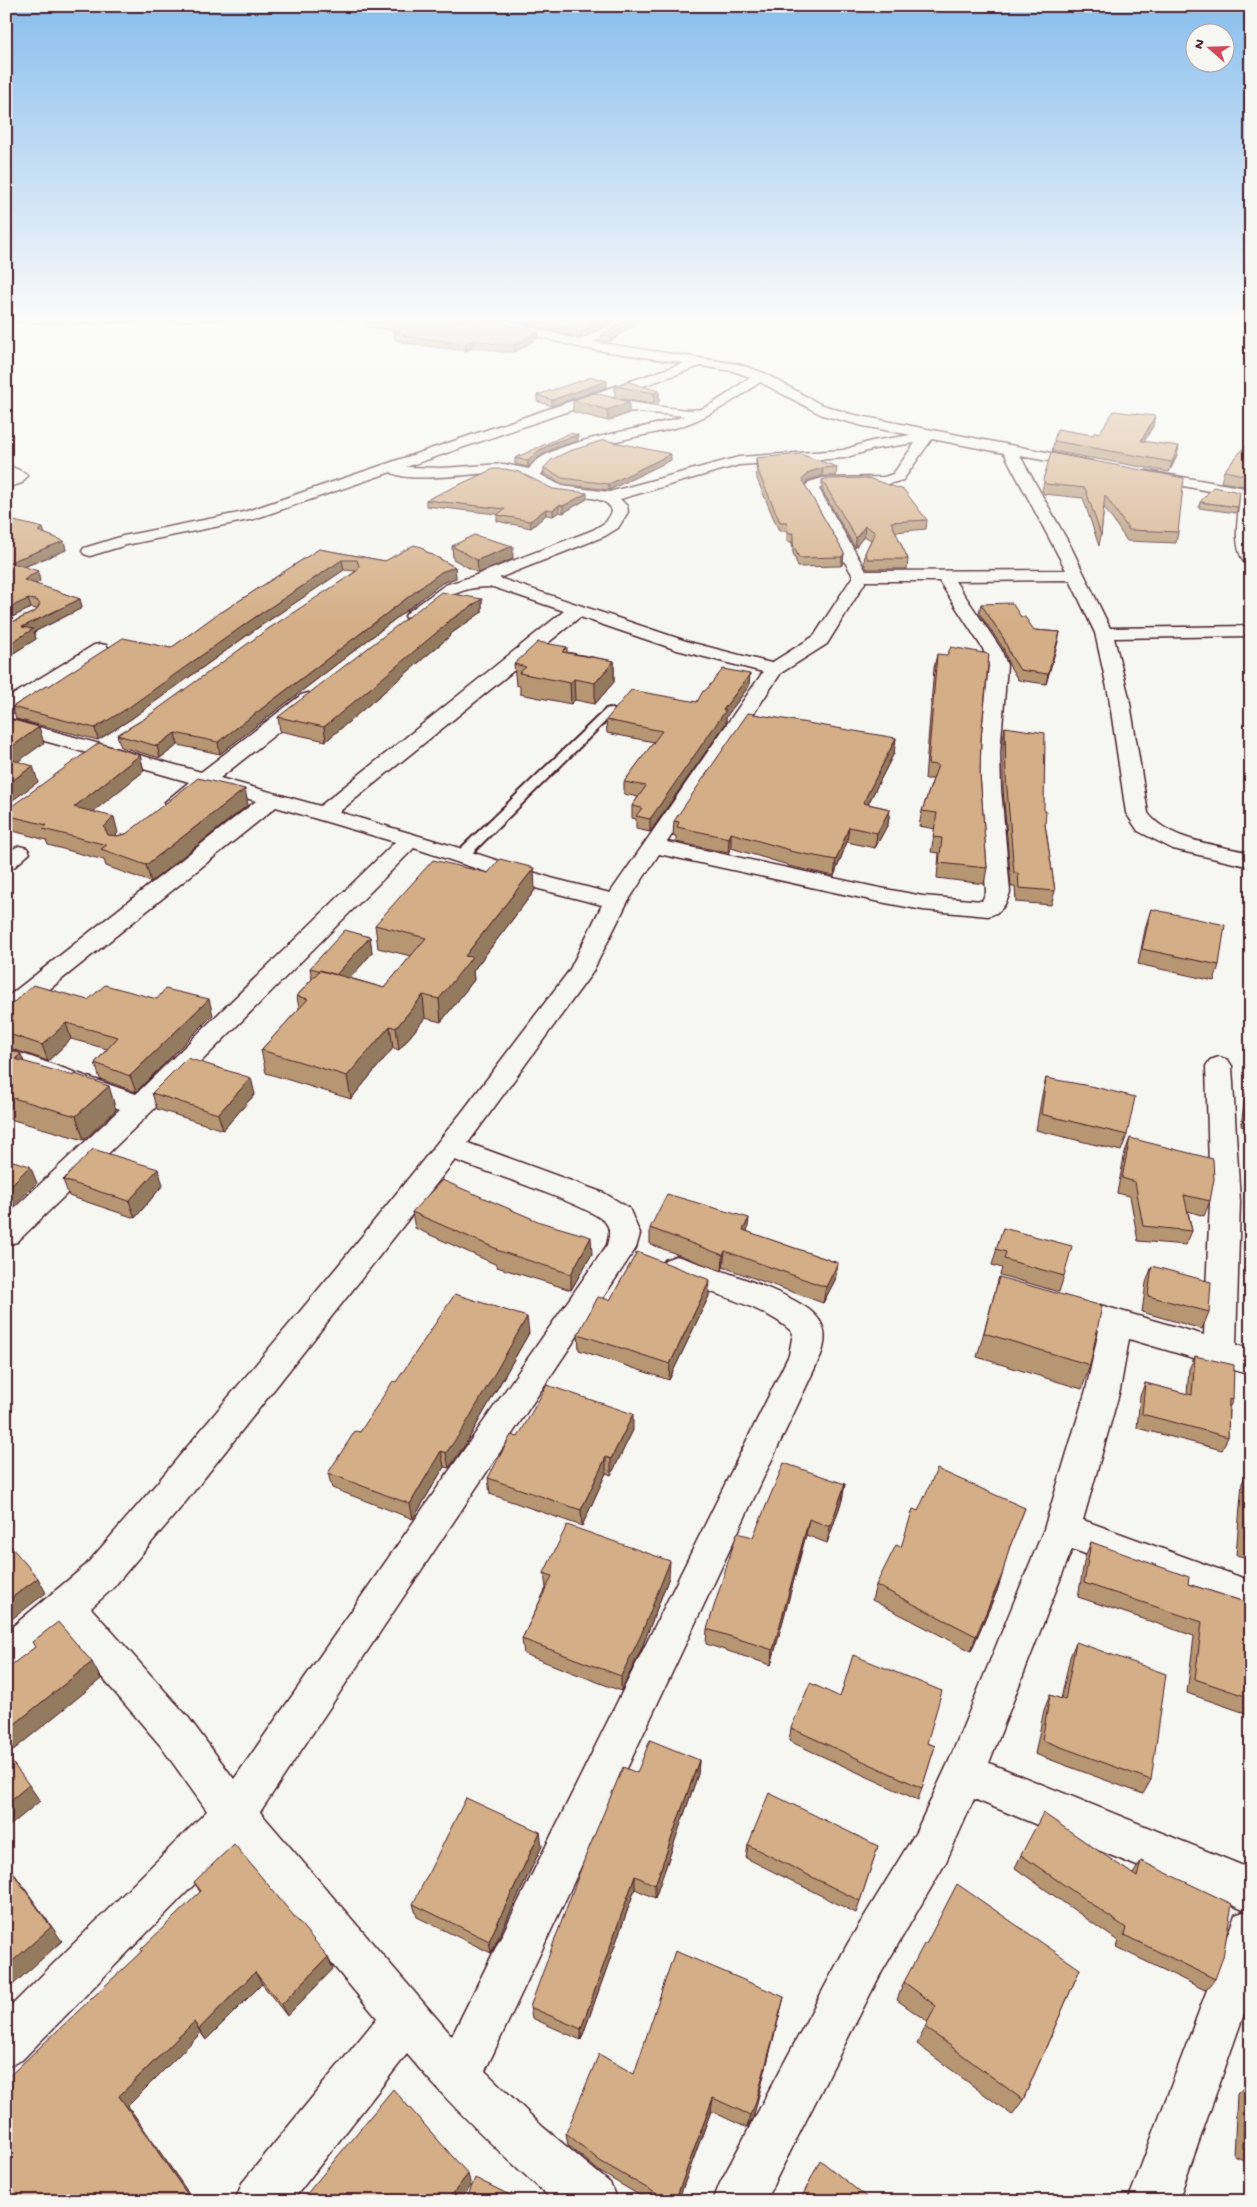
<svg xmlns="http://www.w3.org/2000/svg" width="1257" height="2207" font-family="'Gochi Hand',sans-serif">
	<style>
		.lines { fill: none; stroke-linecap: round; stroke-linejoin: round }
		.lane-casing { stroke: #4a1f2b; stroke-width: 4 }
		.street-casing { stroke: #4a1f2b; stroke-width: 3 }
		.lane { fill: #f6f6f2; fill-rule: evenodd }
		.street { fill: #f6f6f2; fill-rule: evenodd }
		.wall { fill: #b69673; stroke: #4a1f2b }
		.shaded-wall { fill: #947a5e; stroke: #4a1f2b }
		.building { fill: #d4ae86; stroke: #4a1f2b }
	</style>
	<rect width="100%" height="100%" fill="#f6f6f2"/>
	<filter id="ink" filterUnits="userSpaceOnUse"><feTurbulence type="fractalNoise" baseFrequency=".02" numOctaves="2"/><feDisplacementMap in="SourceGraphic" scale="10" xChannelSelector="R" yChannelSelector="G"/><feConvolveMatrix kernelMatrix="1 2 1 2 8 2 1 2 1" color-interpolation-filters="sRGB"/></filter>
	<g filter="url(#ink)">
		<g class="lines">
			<defs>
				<path id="lane" d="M610,708L616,711L614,713L466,859H456L454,856L456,853L606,709Z"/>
				<path id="street" d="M6,316H237L231,319L56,323L6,321Z
					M261,316H355L349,319H267Z
					M476,316H491L478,323H470L468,321Z
					M626,316L638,317L594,342L738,364L764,373L820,404L850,414L1092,461L1094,464L1092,467L1087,468L1020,456L1071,547L1110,628L1251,626V636L1114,638L1129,697L1148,813C1167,840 1220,846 1251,853V867L1173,849L1138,831L1126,813L1109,697L1095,633L1070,580L955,581L1001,649L1007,665L1000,753L1001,789L1010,892C1006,905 1001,913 988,916L923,910L875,901L659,854L628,901L592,973L468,1143L604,1193L629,1208L640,1234L636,1248L260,1812L452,2036L789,1355L793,1333C767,1306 701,1290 665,1276L661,1268L665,1260L676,1256C708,1266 796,1293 816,1316C827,1328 826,1341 821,1355L485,2071L543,2127L610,2183L617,2201H554C502,2155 452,2108 407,2054L292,2201H235L242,2183L377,2018L233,1845L22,2060L6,2067V2011L207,1811L160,1745L63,1632L20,1670L6,1676V1632L86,1565L157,1483L337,1267L462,1112L569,971L602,905L535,888L414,848L150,1113L17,1242L6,1245V1216L120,1109L6,1067V1048L136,1094L395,842L276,807L15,1017L6,1019V998L256,801L208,787C196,797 185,811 168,807L165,802L189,782L6,730V718L201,772L301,695L308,693L315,695L318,699L315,703L220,778L320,806L564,611L493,587C457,586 447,598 420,620L414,621L408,620L405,616L408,612L445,585L471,577L593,530L606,522L612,512C610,495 576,497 562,495C541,492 526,474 505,473C481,471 408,485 391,472L254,519L126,545L90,556L84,554L82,551L84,548L123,536L244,512L684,363L582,348L499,326L497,324L503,320L580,340ZM701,366L733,371L750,377C735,388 719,402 701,409C691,413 622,401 608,398ZM760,382L822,415L863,426L911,435L872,441L843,450L739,457L609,492L562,486L541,475C557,445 654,437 687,424C714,414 737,399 760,382ZM595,402L628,411L684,416C649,430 547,439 529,469L504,464L442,468L406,467ZM932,439L1004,453L1066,570L866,571L819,489L824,486L885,485L903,480ZM915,443L893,474L884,477L823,478L809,482L803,489L853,576L814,636L771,663L689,642L499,578L605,536L618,528L628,512L627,506L620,499L739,465L844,458L874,449ZM866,581H939L983,649L989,665L980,753L979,789L986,892L982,901L923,896L875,887L667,842L781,673L827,644ZM580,617L677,650L763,672L610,893L551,878L456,847L339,812ZM455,1160C481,1170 593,1206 606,1223C611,1230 609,1237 607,1245L234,1779L188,1717L91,1608L112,1589L183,1505Z
					M6,464L25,473L27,476L22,483L6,488V479L11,477L6,474Z
					M1147,471L1251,489V566L1245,564C1232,545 1238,519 1240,497L1142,478L1140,475L1142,472Z
					M100,644L106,645L109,649L106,653L13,712L6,714V699L94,645Z
					M19,846L27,848L30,853L14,867L6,869V852Z
					M1219,1057L1228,1060L1232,1066L1240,1202L1236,1345L1251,1349V1375L1129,1339L1120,1390L1083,1520L1251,1581V1616L1072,1549L989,1763L1251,1869V1994L1178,2201H1128L1229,1931L1235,1915L1246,1911L974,1799L946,1862L880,1975L765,2201H713L720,2183L848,1943L916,1832L949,1761L1044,1529L1086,1390L1099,1330L1089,1327L1084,1318L1089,1309L1100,1305L1204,1335L1210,1202L1206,1066L1210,1060Z"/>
			</defs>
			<!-- lane casing -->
			<use href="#lane" class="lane-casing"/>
			<!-- street casing -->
			<use href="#street" class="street-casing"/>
			<!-- lane -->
			<use href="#lane" class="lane"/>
			<!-- street -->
			<use href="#street" class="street"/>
		</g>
		<!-- wall -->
		<path class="wall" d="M470,316H623L581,338L522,322L495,318Z
			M367,321L538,338L515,352H502L474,347L466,351L405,343V342L395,340L394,333L399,331L368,327Z
			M639,321L610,342L601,340V335Z
			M615,386L659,391V402L654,404L615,398Z
			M607,387L552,406L537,401V395Z
			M573,400L629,413L608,421L573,412Z
			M1155,416L1153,426L1144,441L1177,456L1169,472L1052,451L1054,441L1093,435Z
			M1251,440V488L1247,479L1245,486L1221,482L1224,471Z
			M578,441L555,448L539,457L528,467L515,464V458Z
			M1051,453L1178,532L1176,543L1127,541L1104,507L1101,535L1099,546L1083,498L1044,494L1042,490Z
			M756,458L837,467L836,476H822L808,480L805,485L844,553L843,563L841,566L798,567L793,553L792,542H787V531H779L757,479L756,466Z
			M671,460L609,490L563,484L544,474V468Z
			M822,480L927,520L926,529L895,532L908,559L907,569H867L864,563L865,553L871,540L864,536L855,548L822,490Z
			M553,489L587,499L563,513L559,512L553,516L546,515L531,528L497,521V514L426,506V500Z
			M1200,502L1238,507L1236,513L1199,508Z
			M6,519L64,541L66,550L24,567L40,581L35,584L80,599L82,608L34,632L36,639L12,654L13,658L6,662V625L36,611L37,609L31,608L6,620Z
			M452,546L513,559L478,573L453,559Z
			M319,549L385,561L425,551L455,567L456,578L442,583L220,754L178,745L160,758L121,747L117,735L144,719L356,571L344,570L256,629L131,719L98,740L16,719L12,707L49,686L171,648L222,612Z
			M482,599V612L449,635L450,636L326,741L280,731L278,717Z
			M981,604L1021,617L1034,630L1060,632L1046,684L1018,680L1009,665L1003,648L979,613Z
			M567,647V652L614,661V682L595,704L575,700L571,704L520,694V686L516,685L514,664Z
			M937,654L981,738L980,774L987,868L984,884L937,878L939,853L931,852L935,829L919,826L922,811L933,779H925L934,668Z
			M749,686L726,717V723L650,832L636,829V819L632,818V806L638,797L624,794V782L654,742L607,733L606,720L697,702L705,691Z
			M1005,727L1044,811L1045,824L1055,891L1051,905L1016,902L1015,887H1011L1003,789V740Z
			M896,738L894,753L868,804L890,809L888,824L875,848L847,842L834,876L788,866V865L731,848L728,853L676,842V836H673L674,821Z
			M140,755L144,771L93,811L118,833L115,836H117L248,805L151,882L106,866L104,860L48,845L46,840L6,829V807L12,806Z
			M535,890L473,971L474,980L441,1022L425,1018L399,1050L393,1048L351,1099L266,1073L261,1050L299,1009L297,996L312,979L310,968L370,937L372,953L350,978L384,988L411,956L378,948L375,925Z
			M1151,909L1219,965L1214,981L1138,964L1146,925Z
			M88,1000L213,1015L136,1092L100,1079L95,1063L107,1049L71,1039L48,1061L6,1047V1009Z
			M6,1048L24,1062L116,1110L84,1140L6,1118Z
			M1046,1078L1127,1135L1121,1151L1036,1130L1042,1095Z
			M1251,1081V1187H1248V1128L1241,1126L1245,1096Z
			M152,1093L255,1094L223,1130L157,1109Z
			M1130,1138L1210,1201L1204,1216L1188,1211L1192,1231L1186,1245L1138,1241L1130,1196L1117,1193L1125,1152Z
			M63,1180L163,1185L135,1218L69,1196Z
			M412,1212L592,1254L571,1290L497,1267V1265L415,1228Z
			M650,1228L748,1232L838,1263L835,1280L823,1303L723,1267L722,1271L650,1244Z
			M1003,1228L1064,1276L1059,1292L1000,1275L1002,1268L992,1265Z
			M1152,1266L1209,1312L1202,1329L1142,1312L1146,1283Z
			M999,1277L1090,1365L1082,1389L977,1357Z
			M709,1296L669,1380L579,1350L578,1334Z
			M529,1333L465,1445L449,1468L444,1467L413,1519L332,1488L328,1473L360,1432L396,1382Z
			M1195,1356L1233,1400L1229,1408L1228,1437L1222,1450L1137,1428L1140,1396L1145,1383L1187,1394L1189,1369Z
			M633,1430L611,1475L606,1473L582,1526L490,1494L488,1478L518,1437Z
			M1251,1467V1559L1236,1555L1242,1483Z
			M845,1484L842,1500L827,1543L806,1535L771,1665L706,1644L707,1629L753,1537Z
			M1025,1508L1007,1554L1002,1575L997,1591L971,1651L872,1600L876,1585L901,1547L918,1511Z
			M1091,1542L1188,1584L1251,1604V1715L1187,1693L1194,1636L1078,1597L1085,1557Z
			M544,1573L669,1577L641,1650L621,1691L524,1654L522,1639L546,1588Z
			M1076,1642L1151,1780L1143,1794L1035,1754L1044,1710L1050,1695L1061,1699L1070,1657Z
			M791,1728L927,1743L935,1746L918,1800L789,1741Z
			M699,1760L698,1774L655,1898L635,1889L581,2040L532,2018L530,2007L637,1773Z
			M748,1845L878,1846L856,1913L746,1858Z
			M542,1846L491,1953L417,1917L413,1904Z
			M1021,1855L1133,1874L1141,1861L1215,1979L1205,1990L1116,1947L1118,1941L1015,1868Z
			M194,1882L333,1969L287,2016L262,1984L206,2040L201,2033L128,2106L194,2201H6L142,1951L200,1892Z
			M1080,1969L1023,2100L1012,2115L917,2044L928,2022L897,2000L904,1982Z
			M784,1997L753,2118L747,2128L711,2111L678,2201H649L600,2172L568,2145L566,2133L634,2074Z
			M1246,2085L1251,2087V2163L1234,2156L1237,2094Z"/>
		<!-- shaded-wall -->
		<path class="shaded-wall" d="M612,316H623L581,338V332Z
			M639,316H649L639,321L610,342V336Z
			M538,331V338L515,352L514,345Z
			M473,340L474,347L466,351V344Z
			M607,381V387L552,406V400Z
			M659,391V402L654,404V393Z
			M629,402V413L608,421L607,410Z
			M1155,416L1153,426L1139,451L1141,441Z
			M578,435V441L555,448L539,457L528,467V461L538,451L555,442Z
			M1179,446L1177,456L1169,472L1172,462Z
			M671,454V460L609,490V484Z
			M823,468L822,476L808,480L801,489L802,480L809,472Z
			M587,493V499L563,513V506Z
			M559,505V512L553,516V510Z
			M546,509V515L531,528L530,521Z
			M865,526L864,536L855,548L856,538Z
			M43,528L46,537L38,531Z
			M64,541L66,550L13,571L10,562Z
			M513,546V559L478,573L477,560Z
			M844,553L843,563L841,566L842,557Z
			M342,560L344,570L256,629L131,719L98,740L95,728L254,618Z
			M455,567L456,578L442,583L220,754L218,742L441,572Z
			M38,571L40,581L27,590L24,580Z
			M28,599L31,608L6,620V609Z
			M80,599L82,608L34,632L36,639L12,654L13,658L6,662V646L22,627Z
			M482,599V612L449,635L450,636L326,741L324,727L446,623Z
			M1060,632L1058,642L1046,684L1048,674Z
			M614,661V682L595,704V683Z
			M750,674L749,686L726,717V723L650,832V819L723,710Z
			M574,679L575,700L571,704L570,683Z
			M39,727L44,743L6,770V751Z
			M175,733L178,745L160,758L157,746Z
			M896,738L894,753L861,818L863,803Z
			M140,755L144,771L79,823L74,807Z
			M33,766L38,782L6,805V785Z
			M245,789L248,805L151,882L146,865Z
			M890,809L888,824L875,848L877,833Z
			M114,817L118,833L108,843L104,827Z
			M849,827L847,842L834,876L836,860Z
			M731,833V848L728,853L729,838Z
			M534,868L535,890L473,971L474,980L441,1022L439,999L465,956Z
			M370,937L372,953L339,991L336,975Z
			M423,995L425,1018L399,1050L396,1028Z
			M209,999L213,1015L136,1092L130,1076Z
			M66,1023L71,1039L48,1061L42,1045Z
			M390,1026L393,1048L351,1099L347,1076Z
			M21,1054L30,1078L15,1059Z
			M251,1078L255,1094L223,1130L218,1114Z
			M109,1086L116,1110L84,1140L76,1116Z
			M30,1166L37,1183L6,1213V1190Z
			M158,1169L163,1185L135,1218L129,1201Z
			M749,1218L747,1235L743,1230Z
			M591,1237L592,1254L571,1290V1274Z
			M725,1251L723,1267L722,1271L723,1255Z
			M838,1263L835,1280L823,1303L826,1287Z
			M710,1280L709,1296L669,1380L670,1364Z
			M527,1317L529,1333L465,1445L449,1468L446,1453Z
			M633,1414V1430L611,1475V1459Z
			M441,1451L444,1467L413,1519L410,1504Z
			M606,1457V1473L582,1526L581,1510Z
			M845,1484L842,1500L827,1543L830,1527Z
			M809,1519L806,1535L771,1665L773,1650Z
			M670,1561L669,1577L641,1650L621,1691V1676Z
			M1002,1575L997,1591L971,1651L976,1636Z
			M38,1578L46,1593L8,1622L6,1619V1602Z
			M92,1662L101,1679L6,1756V1731Z
			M699,1760L698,1774L655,1898V1885Z
			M29,1785L40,1801L6,1829V1804Z
			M540,1832L542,1846L491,1953L489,1941Z
			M6,1862L62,1941L6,1991Z
			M635,1876V1889L581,2040V2029Z
			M328,1957L333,1969L287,2016L281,2005Z
			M255,1972L262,1984L206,2040L199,2029Z
			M6,1991L11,1999L6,2003Z
			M784,1997L753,2118L747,2128L750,2115Z
			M194,2022L201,2033L128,2106L194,2201H192L119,2096Z
			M713,2098L711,2111L678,2201H675Z
			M468,2174L471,2186L460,2201H447Z"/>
		<!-- building -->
		<path class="building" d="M376,316H392L492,321L538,331L514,345H502L473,340L466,344L404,336L406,335L394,333L410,326L367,321Z
			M517,316H612L581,332Z
			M636,316H639L610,336L601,335Z
			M592,377L607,381L552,400L537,395Z
			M628,382L659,391L654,393L615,386Z
			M595,393L629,402L607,410L573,400Z
			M1114,411L1155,416L1141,441L1179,446L1172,462L1054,441L1057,429L1093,435L1095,432L1099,433Z
			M570,433L578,435L555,442L538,451L528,461L515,458Z
			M604,440L671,454L609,484L562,478L544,468L551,460L567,452Z
			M1251,440V471L1249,468L1248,476L1224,471Z
			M1051,453L1184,478L1178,532L1129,530L1105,495L1101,535L1085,488L1046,484L1043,480Z
			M800,454L837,467L823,468L809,472L802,480L844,553L842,557L799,558L793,544V533H788L787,522H780L758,471L756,458Z
			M493,469H505L519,472L553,489L587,493L563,506L559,505L553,510L546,509L530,521L497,515L505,509L426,500Z
			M868,478L904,490L927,520L891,522L908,559H868L865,553L875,532L865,526L856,538L822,480L825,479Z
			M1213,487L1240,492L1238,507L1200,502Z
			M6,519L43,528L38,531L64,541L10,562L38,571L24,580L80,599L22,627L33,629L6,646V625L36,611L40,604L36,600L28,599L6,609Z
			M474,535L513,546L477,560L452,546Z
			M414,545L422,547L425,551L455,567L441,572L218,742L175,733L157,746L117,735L144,719L268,629L357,571L359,566L357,560H342L254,618L128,708L95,728L12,707L46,686H49L123,638L171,648L220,612H222L319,549L385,561Z
			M441,592L482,599L446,623H448L324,727L278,717Z
			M1012,603L1021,617H1025L1034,630L1060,632L1048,674L1020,670L1011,656L1004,639L981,604Z
			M538,642L567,647L562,652L614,661L595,683L574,679L570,683L519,673L526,667L514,664Z
			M951,647L989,654L981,738L980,774L987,868L939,863L942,838L933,837L937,813L922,811L938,765L928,764L937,654L947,655Z
			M723,669L750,674L723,710H726L650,819L636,816L642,808L632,806L646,786L624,782L662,731L606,720L631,690L697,702L703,691H705Z
			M748,713L896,738L863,803L890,809L877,833L849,827L836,860L789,851L790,850L731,833L729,838L677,827L679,822L674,821Z
			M6,718L39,727L6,751Z
			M1005,727L1045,733L1044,811H1046L1045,824L1055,891L1019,888L1018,873H1014L1006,776Z
			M99,743L140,755L74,807L114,817L104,827L108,835L117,836L126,834L198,778L245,789L146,865L101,849L107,845L43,829L47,825L6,815V807L12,806Z
			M6,758L33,766L6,785Z
			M500,859L534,868L465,956L472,957L439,999L423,995L396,1028L390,1026L347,1076L261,1050L308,999L297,996L320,970L384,988L426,938L375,925L433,860L488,873Z
			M1151,909L1225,925L1219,965L1142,949Z
			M345,930L370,937L336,975L310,968Z
			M33,985L88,1000L105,985L157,999L165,989L209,999L130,1076L95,1063L118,1037L66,1023L42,1045L6,1033V1009Z
			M6,1048L21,1054L15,1059L74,1076L75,1074L109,1086L76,1116L6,1096Z
			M187,1058L251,1078L218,1114L152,1093Z
			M1046,1078L1095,1087L1135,1097L1127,1135L1041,1114Z
			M1251,1084V1110H1248Z
			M1130,1138L1213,1159L1214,1179L1210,1201L1184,1195L1192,1231L1143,1226L1135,1182L1122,1178Z
			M93,1149L158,1169L129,1201L63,1180Z
			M6,1159L30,1166L6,1190Z
			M442,1180L540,1222L591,1237L571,1274L496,1250L497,1249L412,1212Z
			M667,1194L749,1218L743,1230L838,1263L826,1287L725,1251L723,1255L650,1228Z
			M1003,1228L1072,1246L1064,1276L1004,1259L1006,1252L996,1249Z
			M637,1252L710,1280L670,1364L578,1334L598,1297L610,1300Z
			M1152,1266L1211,1282L1209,1312L1148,1296Z
			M999,1277L1102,1306L1090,1365L984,1333Z
			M455,1294L527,1317L463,1429L446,1453L441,1451L410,1504L328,1473L355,1431L360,1432L393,1381L396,1382Z
			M1195,1356L1234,1365L1233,1400L1229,1399L1228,1437L1142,1414L1145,1383L1192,1395Z
			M547,1385L633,1414L611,1459L606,1457L581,1510L488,1478L511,1435L518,1437Z
			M784,1463L845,1484L830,1527L809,1519L773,1650L707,1629L737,1533L753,1537Z
			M1251,1467V1541L1245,1539Z
			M937,1469L1025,1508L1009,1549L1002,1575L976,1636L876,1585L896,1545L901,1547L913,1509L918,1511Z
			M567,1525L670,1561L641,1635L621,1676L522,1639L552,1576L544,1573Z
			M6,1541L38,1578L6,1602Z
			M1091,1542L1189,1577L1188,1584L1251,1604V1698L1195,1679L1202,1622L1084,1583Z
			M58,1622L92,1662L6,1731V1669L35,1647L32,1642Z
			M1076,1642L1166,1674L1151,1780L1042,1740L1050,1695L1065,1700Z
			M853,1655L942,1691L927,1743L935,1746L922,1788L791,1728L810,1683L840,1697Z
			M650,1740L699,1760L655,1885L635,1876L581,2029L530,2007L586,1855L623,1767L637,1773Z
			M6,1754L29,1785L6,1804Z
			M769,1793L878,1846L860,1901L748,1845Z
			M466,1798L540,1832L489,1941L413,1904Z
			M1043,1813L1137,1877L1141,1861L1232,1904L1223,1957L1215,1979L1124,1935L1126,1928L1021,1855Z
			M234,1844L328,1957L281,2005L255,1972L199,2029L194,2022L119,2096L192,2201H6V2079L142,1951L141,1949L201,1891L194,1882Z
			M6,1863L51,1927L6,1967Z
			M957,1884L1080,1969L1023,2100L925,2027L936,2006L904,1982L924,1944H926Z
			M675,1951L784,1997L755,2105L750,2115L713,2098L675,2201H669L600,2161L566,2133L599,2054L634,2074Z
			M1246,2085L1251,2087V2151L1243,2148Z
			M393,2089L468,2174L447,2201H301Z
			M820,2160L871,2201H800Z
			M475,2178L522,2201H466Z"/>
	</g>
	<!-- sky -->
	<linearGradient id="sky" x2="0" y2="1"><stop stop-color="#89beee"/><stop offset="0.51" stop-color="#fbfbf9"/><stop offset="1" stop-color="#fbfbf9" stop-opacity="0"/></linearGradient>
	<rect width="1257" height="625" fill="url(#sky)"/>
	<!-- margin -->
	<rect width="1257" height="2207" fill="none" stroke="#f6f6f2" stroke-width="25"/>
	<rect x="12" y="12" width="1232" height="2182" fill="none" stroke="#4a1f2b" stroke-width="2" filter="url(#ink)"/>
	<!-- north arrow -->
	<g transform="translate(1210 48) rotate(290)"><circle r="24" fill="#f6f6f2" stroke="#b1a0a2"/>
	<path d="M0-4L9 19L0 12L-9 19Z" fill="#d1495b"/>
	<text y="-8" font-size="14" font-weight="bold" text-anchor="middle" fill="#4a1f2b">N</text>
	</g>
</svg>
